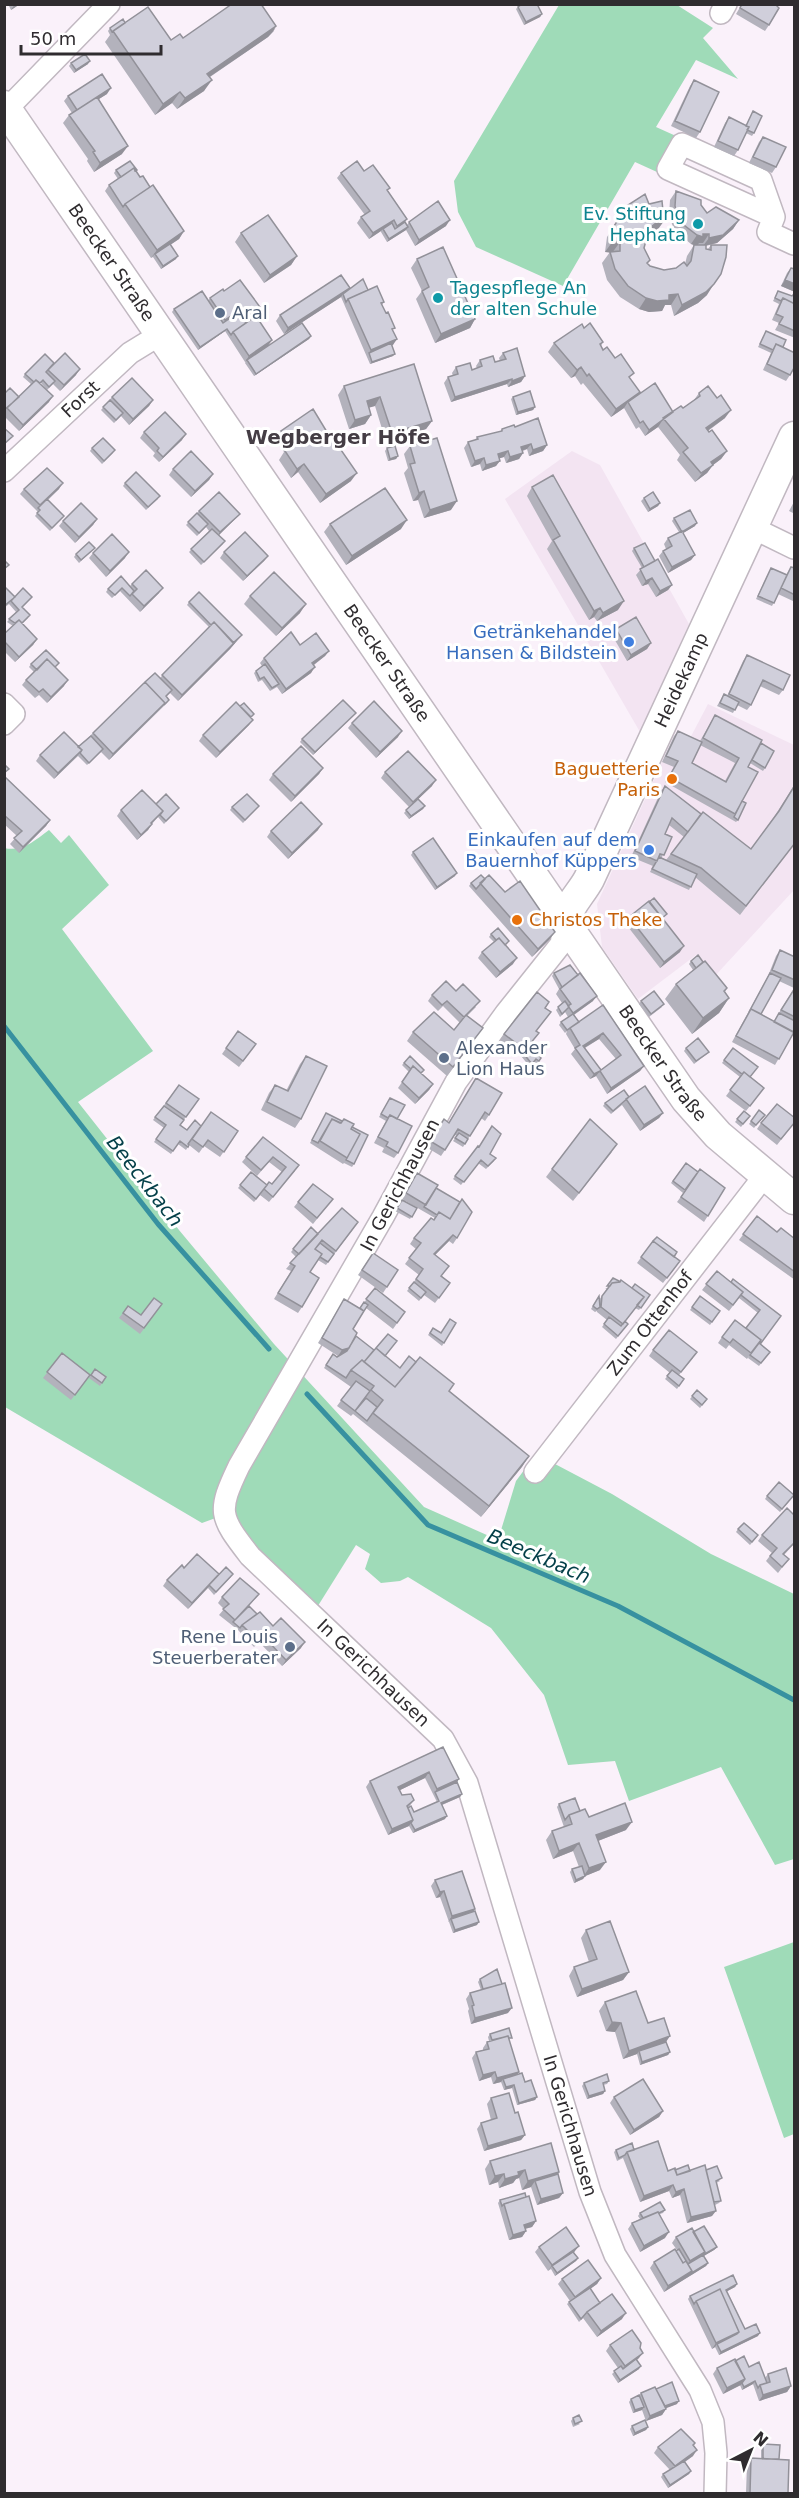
<svg xmlns="http://www.w3.org/2000/svg" width="799" height="2498" font-family="'DejaVu Sans',sans-serif">
	<style>
		.built { fill: #f3e4f2 }
		.green { fill: #9fdbb8 }
		.lines { fill: none; stroke-linecap: round; stroke-linejoin: round }
		.stream { stroke: #3791a0; stroke-width: 5 }
		.street-casing { stroke: #c1b8c1; stroke-width: 24 }
		.secondary-casing { stroke: #c1b8c1; stroke-width: 33 }
		.street { stroke: #fff; stroke-width: 21 }
		.secondary { stroke: #fff; stroke-width: 30 }
		.wall { fill: #b3b2bc; fill-rule: evenodd }
		.shaded-wall { fill: #929199 }
		.building { fill: #d0cfdb; stroke: #929199; stroke-width: 1.5; fill-rule: evenodd }
		.culture-dot { fill: #0f9aa8; stroke: #fff; stroke-width: 2 }
		.service-dot { fill: #5c6f8a; stroke: #fff; stroke-width: 2 }
		.shop-dot { fill: #3f7fe0; stroke: #fff; stroke-width: 2 }
		.food-dot { fill: #e8710a; stroke: #fff; stroke-width: 2 }
		.labels { text-anchor: middle; stroke-width: 6; stroke-linejoin: round; paint-order: stroke }
		.culture-label { font-size: 18px; fill: #0d838f; stroke: #fff; text-anchor: end }
		.street-label { font-size: 18px; fill: #2f2c2f; stroke: #fff }
		.service-label { font-size: 18px; fill: #4e5e75; stroke: #fff; text-anchor: start }
		.shop-label { font-size: 18px; fill: #366cbe; stroke: #fff; text-anchor: end }
		.food-label { font-size: 18px; fill: #c56008; stroke: #fff; text-anchor: end }
		.neighbourhood-label { font-size: 20px; font-weight: bold; fill: #443d44; stroke: #fff }
		.water-label { font-size: 20px; font-style: italic; fill: #033f48; stroke: #fff }
	</style>
	<rect width="100%" height="100%" fill="#faf1fa"/>
	<!-- built -->
	<path class="built" d="M572,451L600,465L689,624L640,732L505,499Z
		M708,704L794,745V890L714,977L696,955L638,999L602,947L597,904L674,736L688,742Z"/>
	<!-- green -->
	<path class="green" d="M559,5H677L713,28L703,38L738,79L696,60L656,127L676,136L657,172L635,162L563,286L476,247L458,212L454,181Z
		M49,830L61,843L69,835L109,885L62,929L153,1051L78,1102L179,1230L274,1344L424,1507L498,1540L516,1481L536,1454L612,1494L711,1554L794,1594V1859L775,1865L721,1767L629,1801L615,1761L568,1765L544,1695L491,1628L408,1577L400,1581L381,1583L365,1569L370,1554L356,1545L316,1609L248,1545L232,1512L202,1523L5,1407L4,848C23,852 34,841 49,830Z
		M794,1942V2134L784,2138L724,1967Z"/>
	<g class="lines">
		<!-- stream -->
		<path class="stream" d="M4,1026L158,1224L269,1349
			M307,1394L428,1525L618,1606L794,1700"/>
		<defs>
			<g id="street">
				<path d="M721,13L726,4"/>
				<path d="M6,110L109,4"/>
				<path d="M774,217L668,169L682,144L761,180L774,217L768,232L794,244"/>
				<path id="s1" d="M4,471L130,353L161,334"/>
				<path d="M753,528L794,548"/>
				<path d="M4,704L14,714L4,724"/>
				<path id="s2" d="M565,921L561,944L506,1013L456,1082L383,1217L239,1466C217,1512 219,1516 250,1556L443,1739L467,1783L590,2192L615,2255L700,2390L713,2422L716,2453L715,2494"/>
				<path id="s3" d="M535,1472L765,1175"/>
			</g>
			<g id="secondary">
				<path id="s4" d="M4,106L686,1099L718,1135L794,1199"/>
				<path id="s5" d="M565,921C568,905 581,894 589,879L794,437"/>
			</g>
		</defs>
		<!-- street casing -->
		<use href="#street" class="street-casing"/>
		<!-- secondary casing -->
		<use href="#secondary" class="secondary-casing"/>
		<!-- street -->
		<use href="#street" class="street"/>
		<!-- secondary -->
		<use href="#secondary" class="secondary"/>
	</g>
	<!-- wall -->
	<path class="wall" d="M8,4H20L11,10Z
		M742,4H775L769,25L765,31L736,14Z
		M518,7L542,14L540,17L524,25L516,9Z
		M125,23L171,40L274,31L268,37L210,77L204,91L177,109L172,103L155,115L105,42L110,35L108,31L110,28Z
		M71,63L88,64L74,73L69,66Z
		M694,80L700,132L696,138L671,126L690,86Z
		M107,94L99,99L122,154L94,172L87,161L88,159L63,123L69,115L72,113L64,101L68,96Z
		M753,111L754,133L752,136L746,133L738,150L734,156L714,147L725,123L729,117L746,125Z
		M763,137L776,167L772,173L749,163L759,142Z
		M116,170L136,171L140,177L150,187L184,231L179,239L170,245L176,259L161,269L153,257L151,258L105,191L109,185L118,179L114,173Z
		M364,171L388,191L407,219L405,222L407,225L409,222L446,226L415,246L406,230L387,242L381,232V231L369,239L357,223L361,217L365,215L337,178L341,173Z
		M676,191L701,205L707,213L739,220L733,229L717,243L706,246V249H708L711,245L707,295L698,303L674,316L671,305H665L662,311L649,312L639,309L620,297L607,280L602,263L610,252H605L607,237L628,205L656,232L647,235L644,248L650,260L647,264L650,266L664,270L676,268L685,264L687,256L694,245L691,244L674,230L669,215L670,200Z
		M241,233L297,256L291,265L264,283L235,242Z
		M417,259L475,319L470,328L435,343L416,299L422,291L411,268Z
		M791,268L795,292L781,286L787,273Z
		M350,288L348,290H368L384,302L382,305L393,331V345H392L393,356L370,364L341,297L284,334L276,321L280,315Z
		M224,291L260,307L256,312L245,321L268,346L311,336L309,339L254,376L245,363L246,361L245,362L225,331L198,350L172,312L174,309L208,301L210,298Z
		M778,291L792,296L795,292V338L775,330L779,323L772,320L779,304L773,301Z
		M584,328L603,342L601,346L630,379L638,395L673,412L683,408L694,400L699,393L725,418L708,431L727,451L721,459L713,465L707,473L695,482L677,460L680,455L658,427L645,436L639,427L636,429L624,408L611,417L583,383L581,385L575,376L571,378L548,352L554,343Z
		M766,331L783,347L790,375L786,381L763,370L771,353L758,347Z
		M503,353L525,376L521,382L508,387L507,384L451,402L444,383L448,377L453,376L452,373L456,367L472,370L477,368L476,366L480,360L495,362L500,361L499,358Z
		M54,363L76,375L60,391L53,384L47,390L41,383H40L49,402L19,431L4,416V412L6,410L4,411V394L19,397L31,384L23,377L25,374Z
		M414,364L432,421L426,429L386,442L375,406L369,407L371,415L365,424L349,429L338,395L344,386Z
		M112,397L153,400L149,406L129,425L121,416L114,423L101,410Z
		M513,397L535,407L533,410L516,415L511,399Z
		M515,427L547,445L543,451L529,456L527,449L523,451V453L519,459L506,463L504,457L499,458L496,466L482,471L480,464L471,467L464,448L468,442L475,440L477,437L500,432L502,429Z
		M281,431L333,442L342,451L351,481L320,503L298,472L291,478L279,460L284,452L276,440Z
		M144,432L182,440L159,462L153,456L155,453L140,438Z
		M410,446L451,510L424,518L418,500L413,501L404,473L408,468L404,454Z
		M92,448L113,453L102,464L90,451Z
		M387,448L398,456L396,459L388,461L385,451Z
		M173,469L213,474L209,480L191,497L169,475Z
		M125,483L158,499L146,510L123,486Z
		M532,487L618,610L597,621L594,617L589,620L547,549L552,541L527,496Z
		M24,489H59L48,500L64,516L50,531L35,516L38,512L20,494Z
		M644,498L660,503L658,506L648,512L641,501Z
		M795,500V514L789,511Z
		M199,511L240,514L219,535L223,544L201,565L189,552L209,531L206,527L197,536L186,525Z
		M674,518L695,526L683,533L695,555L691,560L668,573L659,556L663,551L666,549L664,544L668,538L679,532L672,521Z
		M97,519L93,525L75,543L59,526L63,521Z
		M330,524L401,529L346,565L324,532Z
		M634,548L655,561L672,585L668,590L656,597L648,584L642,586L636,575L642,568L632,551Z
		M93,550L79,563L74,557L76,554Z
		M224,552L268,556L264,561L243,581L220,558Z
		M93,553L125,558L106,577L89,558Z
		M791,567L795,568V602L778,594L772,606L756,599L771,568L786,575Z
		M132,584L159,593L140,612L120,591L112,598L106,592L108,589L130,586Z
		M4,586L15,597H32L22,608L28,618L22,624L37,639L33,645L15,662L4,651V634L13,626L7,622L16,612L9,604L4,608Z
		M250,596L300,613L276,636L244,604Z
		M189,602L242,635L230,649L178,701L170,693L166,697L169,700L167,703L109,760L101,752L87,765L78,756L54,779L36,761L40,755L78,747L93,733L160,678L209,627L187,605Z
		M616,629L651,643L647,649L627,661L612,635Z
		M300,645L329,651L325,656L314,665L311,673L282,694L277,687L270,691L262,680L258,682L254,673L256,671L262,666L260,663L264,658Z
		M747,655L783,690L779,695L760,686L751,705L747,710L737,705L733,713L717,706L724,694L727,696L743,661Z
		M31,664L56,668L64,686L47,703L39,695L35,698L22,685L26,680L34,672L29,667Z
		M356,713L313,755L300,742L302,739Z
		M715,715L761,743L765,768L763,771L750,763L748,767L738,820L736,822L665,782L674,767L662,762L674,736L678,731L700,741ZM700,745L735,763L725,781L692,763Z
		M252,718L249,725L216,758L199,741L203,735Z
		M352,723L398,737L376,758L348,728Z
		M323,768L319,774L291,802L269,780L273,774Z
		M385,772L432,786L418,799L425,806L423,809L409,819L404,813L409,807L381,778Z
		M4,776L50,820L46,826L19,853L10,844L17,836L4,824Z
		M795,784V843L740,915L695,877L689,890L650,872L653,866L631,857L661,791L665,786L701,814L751,849L774,817ZM669,825L684,837L666,860L662,858L665,834Z
		M156,805L179,808L164,824L158,817L152,824L148,830L137,840L117,816L121,810Z
		M259,806L243,823L230,810L232,807Z
		M318,830L288,859L267,837L271,831Z
		M413,852L455,876L435,890L411,855Z
		M485,879L505,892L555,932L549,940L532,957L469,886L471,883Z
		M667,914L662,919L680,952L660,968L625,923L629,917Z
		M491,934L509,941L506,945L513,964L496,978L478,958L482,952L494,942L489,937Z
		M780,950L795,957V1030L775,1065L732,1042L768,976L776,956ZM779,981L794,988L774,1021L761,1014Z
		M691,961L727,988L725,992L729,998L719,1013L692,1034L665,999L676,984L693,970L689,964Z
		M554,973L593,1001L574,1015L579,1022L603,1005L644,1066L640,1071L607,1094L596,1076L590,1079L571,1054L575,1049L566,1034L567,1031L565,1033L559,1025L561,1022L568,1017L565,1012L560,1017L556,1010L562,1003L556,994L559,989L552,976ZM599,1039L616,1059L601,1070L585,1048Z
		M456,991L476,1007L467,1016L483,1028L447,1076L407,1041L413,1032L454,1030L460,1023L443,1006L438,1011L428,1001L432,995Z
		M641,1001L662,1007L649,1017L639,1004Z
		M545,1008L537,1031L530,1045L541,1058L537,1064L534,1062L530,1067L521,1056L500,1040L504,1034Z
		M238,1031L256,1044L239,1067L222,1054Z
		M686,1048L707,1054L694,1064L684,1051Z
		M733,1048L751,1077L764,1088L746,1111L726,1096L740,1077L722,1063Z
		M306,1056L301,1119L295,1128L261,1110L269,1093L275,1085L286,1091L300,1064Z
		M404,1063L422,1074L433,1084L429,1090L415,1104L398,1088L409,1072L402,1065Z
		M476,1078L489,1115L485,1121L481,1118L463,1147L453,1141L457,1136L455,1135L441,1156L426,1147L440,1125L449,1122Z
		M179,1085L199,1099L180,1125L187,1130L201,1126L238,1131L220,1157L204,1146L199,1153L189,1145L186,1150L178,1144L171,1154L154,1142L164,1128L153,1120Z
		M629,1097L663,1113L659,1118L640,1131L622,1105L611,1114L603,1106L605,1103Z
		M390,1098L397,1119L398,1153L394,1158L382,1152L384,1148L374,1143L386,1121L379,1117Z
		M759,1110L765,1115L754,1128L749,1124Z
		M744,1111L750,1116L741,1127L735,1122Z
		M326,1113L352,1127L354,1164L352,1167L344,1163L343,1164L310,1143Z
		M795,1122L777,1145L757,1129L761,1123Z
		M263,1137L295,1171L269,1202L260,1195L261,1194L254,1202L238,1188L251,1172L267,1185L272,1184L282,1172L269,1162L257,1176L242,1162Z
		M478,1146L490,1154L494,1161L486,1169L478,1163L461,1185L453,1179Z
		M612,1152L573,1201L546,1177L552,1169Z
		M686,1163L698,1172L700,1169L725,1188L704,1222L677,1202L696,1176L683,1193L671,1183Z
		M417,1173L436,1188L457,1238L453,1244L449,1241L435,1255L442,1276L450,1283L435,1303L424,1295L419,1301L407,1291L419,1275L405,1264L416,1249L410,1244L414,1238L435,1218L402,1199Z
		M333,1199L313,1224L294,1207L298,1202Z
		M402,1200L417,1208L410,1219L395,1211Z
		M757,1216L777,1232L795,1239V1280L739,1240Z
		M311,1227L318,1234L354,1228L326,1265L318,1260L310,1272L302,1307L298,1313L274,1299L291,1271L286,1269L296,1257L291,1252Z
		M653,1241L680,1261L663,1283L637,1263Z
		M373,1253L398,1270L383,1293L358,1275Z
		M717,1271L731,1282L781,1316L760,1344L770,1352L759,1366L748,1358L749,1356L747,1359L729,1345L726,1349L718,1343L722,1337L746,1328L758,1313L739,1298L729,1311L702,1290Z
		M618,1282L650,1295L639,1310L635,1308L625,1321L628,1324L616,1339L602,1327L607,1320L597,1312V1311L595,1312L591,1309L599,1296V1300L607,1289H605Z
		M375,1288L405,1312L393,1329L366,1308L353,1329L356,1336L374,1350L385,1356L400,1368L449,1391L529,1456L481,1517L353,1414L351,1416L337,1406L351,1387L324,1368L333,1354L337,1357L340,1355L338,1356L318,1343L344,1299L360,1308Z
		M700,1296L720,1311L710,1325L690,1310Z
		M162,1304L140,1334L119,1318L128,1306L141,1315Z
		M456,1323L442,1346L428,1335L433,1328L441,1333Z
		M653,1350L693,1358L679,1375L684,1379L677,1389L665,1379L670,1373L649,1356Z
		M62,1353L90,1375L71,1400L43,1378Z
		M95,1369L106,1377L100,1386L89,1378Z
		M697,1390L707,1399L700,1408L690,1399Z
		M767,1496L792,1498L780,1512L765,1499Z
		M795,1516V1543L784,1555V1565L778,1573L766,1561L772,1553L758,1541L762,1535Z
		M738,1529L756,1538L750,1545L736,1532Z
		M184,1568L219,1574L231,1577L214,1595L208,1588L188,1609L163,1586L167,1580Z
		M259,1594L249,1606L257,1614L301,1648L282,1666L259,1642L254,1647L238,1630L219,1615L224,1609L218,1603L222,1597Z
		M443,1747L459,1779L457,1782L462,1794L460,1797L442,1805L445,1819L413,1833L409,1826L388,1835L366,1787L370,1781ZM425,1778L437,1802L414,1812L409,1807L414,1800L402,1795L400,1790Z
		M559,1804L580,1811L589,1817L626,1830L598,1841L600,1870L585,1876L583,1879L574,1883L570,1872L572,1869L579,1867L573,1851L553,1859L546,1840L552,1831L564,1827L557,1807Z
		M435,1880L475,1909L473,1912L477,1925L453,1933L440,1897L436,1898L431,1886Z
		M586,1930L629,1972L623,1980L577,1997L569,1976L574,1967L589,1962L581,1938Z
		M480,1979L508,2013L471,2024L468,2011L469,2009L466,1999L470,1993L481,1990L478,1982Z
		M605,2002L648,2023L666,2042L670,2052L668,2055L640,2065L637,2054L623,2059L615,2032L606,2031L599,2011Z
		M490,2034L509,2041L519,2072L517,2074L525,2082L537,2097L535,2100L517,2105L512,2088L504,2090L501,2082L493,2084L491,2077L479,2081L472,2058L476,2052L483,2050V2048L487,2042L489,2041L488,2037Z
		M609,2081L607,2084L603,2085L605,2091L603,2094L587,2099L582,2086L584,2083Z
		M614,2097L663,2111L659,2117L630,2135L610,2103Z
		M491,2098L515,2113L525,2135L521,2140L484,2151L477,2129L481,2123L491,2120L487,2104Z
		M616,2150H634L668,2171L706,2170L720,2181L716,2183L721,2201L719,2203L715,2205L712,2216L687,2223L680,2195L672,2198L669,2191L640,2202L623,2158L617,2161L614,2152Z
		M490,2161L559,2172L558,2174L563,2193L559,2198L537,2205L531,2187L522,2190L519,2178L516,2179L513,2183L499,2188L498,2182L489,2185L485,2169Z
		M500,2200L536,2221L532,2227L525,2229L526,2231L522,2237L509,2240L498,2203Z
		M665,2210L663,2213L660,2214L665,2238L640,2252L628,2229L632,2223L640,2219L638,2216L640,2213Z
		M693,2232L717,2247L714,2250L704,2256L708,2263L706,2266L664,2292L650,2268L654,2262L677,2250L672,2243L676,2237Z
		M539,2247L575,2251L574,2253L578,2258L576,2261L555,2276L551,2269L548,2271L535,2252Z
		M601,2278L597,2284L590,2289L600,2303L622,2319L597,2337L583,2318L579,2322L567,2304L570,2301L558,2284L562,2279Z
		M737,2284L735,2287L727,2291L745,2329L758,2336L719,2355L715,2347L712,2349L688,2299L690,2296Z
		M610,2345L640,2348L639,2358L637,2360L639,2369L618,2383L612,2374L618,2368L606,2351Z
		M735,2361L749,2367L765,2378L768,2374L791,2386L787,2392L759,2401L753,2384L742,2390L740,2385L723,2394L713,2374L717,2368Z
		M656,2389L677,2404L665,2408L666,2409L662,2415L646,2421L642,2410L633,2413L629,2402L631,2399L639,2395L641,2393Z
		M573,2418L580,2424L573,2427L571,2421Z
		M632,2426L648,2427L646,2430L633,2436L630,2429Z
		M695,2443L694,2446L693,2456L685,2462L691,2471L689,2474L668,2488L661,2477L663,2474L670,2470L654,2453L658,2447Z
		M763,2444L779,2459L788,2493H746L747,2464L751,2458L761,2459V2447Z
		M795,2445V2455H793V2448Z"/>
	<!-- shaded-wall -->
	<path class="shaded-wall" d="M15,4H20L11,10Z
		M542,14L540,17L524,25L526,22Z
		M276,26L274,30L276,28L268,37L199,84L207,74Z
		M90,61L88,64L74,73L76,70Z
		M212,80L204,91L177,109L185,98Z
		M111,88L107,94L73,115L77,110Z
		M180,92L172,103L155,115L163,104Z
		M128,146L122,154L94,172L100,163Z
		M394,220L390,226L383,229L381,231L369,239L373,233Z
		M450,220L446,226L415,246L419,240Z
		M739,220L733,229L717,243L703,246L709,238Z
		M664,221L656,232L648,234L637,243L645,232L656,223Z
		M408,227L406,230L387,242L389,239Z
		M184,231L179,239L155,255V254L151,258L157,250Z
		M703,234H709L703,243H699L697,246L691,244L697,235Z
		M613,241L620,242L612,253L605,252Z
		M178,256L176,259L161,269L163,266Z
		M297,256L291,265L264,283L270,275Z
		M785,280L795,284V292L781,286Z
		M714,284L707,295L698,303L674,316L682,305Z
		M350,288L346,294H343L341,297L284,334L288,328Z
		M678,294L671,305H665L662,311L649,312L639,309L646,298Z
		M260,307L256,312L242,323L247,317Z
		M475,319L470,328L435,343L441,334Z
		M227,329L225,331L198,350L200,347Z
		M311,336L309,339L254,376L256,374Z
		M397,339L393,345L370,355L369,353L371,350Z
		M272,340L268,346L245,362L249,356Z
		M395,354L393,356L370,364L372,362Z
		M581,367L575,376L571,378L577,370Z
		M80,369L76,375L60,391L64,385Z
		M525,376L521,382L508,387L512,381Z
		M512,379L507,384L451,402L455,397Z
		M640,392L634,401L628,402L624,408L611,417L616,409Z
		M53,396L49,402L19,431L23,425Z
		M380,397L375,406L361,410L367,401Z
		M153,400L149,406L129,425L133,419Z
		M535,407L533,410L516,415L518,412Z
		M731,410L725,418L700,436L706,428Z
		M371,415L365,424L349,429L355,420Z
		M432,421L426,429L386,442L392,433Z
		M662,421L658,427L645,436L649,430Z
		M186,434L182,440L159,462L163,457Z
		M531,444L527,449L517,452L521,447Z
		M547,445L543,451L529,456L533,450Z
		M508,451L504,457L494,460L498,454Z
		M727,451L721,459L713,465L707,473L695,482L711,462Z
		M523,453L519,459L506,463L510,457Z
		M398,456L396,459L388,461L390,459Z
		M484,458L480,464L471,467L475,461Z
		M500,461L496,466L482,471L486,465Z
		M304,464L298,472L291,478L297,469Z
		M357,473L351,481L320,503L326,494Z
		M213,474L209,480L191,497L195,491Z
		M63,483L59,489L38,508L40,505Z
		M424,491L418,500L413,501L419,493Z
		M457,501L451,510L424,518L430,510Z
		M660,503L658,506L648,512L650,509Z
		M240,514L216,538L220,532Z
		M97,519L93,525L75,543L79,537Z
		M407,520L401,529L346,565L352,556Z
		M697,523L695,526L680,535L682,532Z
		M129,552L125,558L106,577L110,571Z
		M695,555L691,560L668,573L672,567Z
		M268,556L264,561L243,581L247,576Z
		M652,578L648,584L642,586L646,581Z
		M672,585L668,590L656,597L660,591Z
		M163,588L159,593L140,612L144,606Z
		M624,601L618,610L597,621L603,613Z
		M306,604L300,613L276,636L282,628Z
		M600,608L594,617L589,620L594,611Z
		M242,635L230,649L178,701L182,695Z
		M37,639L33,645L15,662L19,657Z
		M651,643L647,649L627,661L631,655Z
		M329,651L325,656L308,669L312,663Z
		M315,667L311,673L282,694L286,689Z
		M68,680L64,686L47,703L51,697Z
		M169,700L109,760L113,754Z
		M356,713L353,716L313,755L315,752Z
		M253,720L249,725L216,758L220,752Z
		M402,731L398,737L376,758L380,752Z
		M82,750L77,756L54,779L58,773Z
		M323,768L319,774L291,802L295,796Z
		M436,780L432,786L409,808L413,802Z
		M425,806L423,809L409,819L411,816Z
		M50,820L46,826L19,853L23,847Z
		M152,824L148,830L137,840L141,835Z
		M322,824L318,830L288,859L292,853Z
		M457,873L455,876L435,890L437,887Z
		M555,932L549,940L532,957L538,949Z
		M684,946L680,952L660,968L664,962Z
		M517,958L513,964L496,978L500,972Z
		M597,996L593,1001L569,1018L573,1013Z
		M729,998L719,1013L692,1034L703,1018Z
		M603,1033L599,1039L579,1051L583,1046Z
		M644,1066L640,1071L607,1094L611,1088Z
		M600,1071L596,1076L590,1079L594,1074Z
		M433,1084L429,1090L415,1104L419,1098Z
		M663,1113L659,1118L640,1131L644,1125Z
		M453,1235L449,1241L430,1260L434,1254Z
		M349,1348L345,1353L338,1356L342,1350Z
		M529,1456L522,1467L481,1517L489,1506Z
		M219,1574L215,1580L188,1609L192,1603Z
		M305,1642L301,1648L282,1666L286,1660Z
		M429,1772L425,1778L394,1793L398,1787Z
		M459,1779L455,1785L435,1792L437,1789Z
		M462,1794L460,1797L439,1806L441,1803Z
		M447,1816L445,1819L413,1833L415,1830Z
		M413,1820L409,1826L388,1835L392,1829Z
		M632,1822L626,1830L590,1844L596,1835Z
		M579,1843L573,1851L553,1859L559,1851Z
		M606,1862L600,1870L583,1877L589,1868Z
		M585,1876L583,1879L574,1883L576,1880Z
		M444,1891L440,1897L436,1898L440,1892Z
		M475,1909L471,1915L451,1919L448,1922L452,1916Z
		M479,1922L477,1925L453,1933L455,1930Z
		M629,1972L623,1980L577,1997L582,1989Z
		M512,2008L508,2013L471,2024L475,2018Z
		M612,2022L621,2023L615,2032L606,2031Z
		M670,2036L664,2045L639,2051L637,2054L623,2059L629,2051Z
		M670,2052L668,2055L640,2065L642,2062Z
		M495,2072L491,2077L479,2081L483,2075Z
		M519,2072L515,2078L503,2079L501,2082L493,2084L497,2078Z
		M514,2085L512,2088L504,2090L506,2087Z
		M605,2091L603,2094L587,2099L589,2096Z
		M537,2097L535,2100L517,2105L519,2103Z
		M663,2111L659,2117L630,2135L634,2130Z
		M525,2135L521,2140L484,2151L488,2146Z
		M525,2170L519,2178L516,2179L513,2183L499,2188L505,2179L518,2172Z
		M559,2172L554,2180L535,2181L531,2187L522,2190L528,2181Z
		M504,2174L498,2182L489,2185L495,2176Z
		M673,2185L669,2191L640,2202L644,2196Z
		M684,2189L680,2195L672,2198L676,2192Z
		M563,2193L559,2198L537,2205L541,2199Z
		M716,2211L712,2216L687,2223L691,2217Z
		M536,2221L532,2227L520,2230L524,2225Z
		M526,2231L522,2237L509,2240L513,2235Z
		M669,2232L665,2238L640,2252L644,2246Z
		M579,2246L575,2251L553,2267L552,2266L548,2271L552,2265Z
		M717,2247L714,2250L686,2266L690,2261Z
		M578,2258L576,2261L555,2276L557,2273Z
		M708,2263L706,2266L664,2292L668,2286L692,2271Z
		M601,2278L597,2284L571,2303L575,2297Z
		M737,2284L735,2287L724,2293L726,2290Z
		M626,2313L622,2319L597,2337L601,2331Z
		M739,2332L735,2337L717,2344L715,2347L712,2349L716,2343Z
		M760,2333L758,2336L719,2355L721,2352Z
		M643,2353L639,2358L620,2371L625,2366Z
		M641,2366L639,2369L618,2383L620,2380Z
		M745,2379L741,2385L723,2394L727,2388Z
		M755,2381L753,2384L742,2390L744,2387Z
		M791,2386L787,2392L759,2401L763,2395Z
		M679,2401L677,2404L659,2411L661,2408Z
		M644,2407L642,2410L633,2413L635,2410Z
		M666,2409L662,2415L646,2421L650,2416Z
		M648,2427L646,2430L633,2436L635,2433Z
		M697,2450L693,2456L671,2471L675,2466Z
		M691,2471L689,2474L668,2488L670,2485Z"/>
	<!-- building -->
	<path class="building" d="M232,4H261L276,26L207,74L212,80L185,98L180,92L163,104L113,31L148,7L171,40L180,34L183,38Z
		M522,4H537L542,14L526,22L518,7Z
		M742,4H775L779,8L769,25L740,8Z
		M123,19L125,23L112,32L110,28Z
		M85,54L90,61L76,70L71,63Z
		M102,74L111,88L77,110L68,96Z
		M694,80L719,92L700,132L675,121Z
		M97,97L128,146L100,163L93,152L95,151L69,115Z
		M753,111L762,116L754,133L747,130L749,127L746,126Z
		M729,117L749,127L738,150L718,141Z
		M763,137L786,147L776,167L753,157Z
		M130,161L137,170L135,171L134,168L121,177L116,170Z
		M357,161L364,171L373,165L390,188L387,190L407,219L397,226L394,220L373,233L361,217L370,211L341,173Z
		M134,168L140,177L143,176L150,187L125,204L123,207L109,185Z
		M153,185L184,231L157,250L125,204Z
		M676,191L701,200V205L707,213L716,207L739,220L723,235L709,238V234H703V237L697,235L680,222L675,206Z
		M645,194L649,204L662,201L664,221L656,223L645,232L648,233L644,248L650,260L647,263L650,266L664,270L676,268L684,262L687,266L691,261L694,245H706V249L711,250V245H727L726,257L721,274L714,284L706,292L682,305L678,294L669,295V300L657,301L646,298L628,286L615,269L610,252L620,251V242L613,241L614,226L628,205Z
		M438,201L450,220L419,240L409,222Z
		M268,215L297,256L270,275L241,233Z
		M405,222L408,227L389,239L383,229L392,223L395,229Z
		M170,244L178,256L163,266L155,254Z
		M443,247L475,319L441,334L422,291L429,287L417,259Z
		M791,268L795,269V284L785,280Z
		M341,275L350,288L288,328L280,315Z
		M363,279L368,290L348,299L346,302L343,294Z
		M240,280L260,307L247,317L241,309L225,320L210,298L223,289L224,291Z
		M377,286L384,302L381,303L386,313L388,312L395,328L392,329L397,339L371,350L348,299Z
		M202,291L223,323L239,312L246,323L233,332L231,335L227,329L200,347L174,309Z
		M778,291L792,296L795,293V304L783,298L781,301L775,298Z
		M783,298L795,304V331L779,324L783,317L776,314Z
		M256,316L272,340L249,356L233,332Z
		M302,323L311,336L256,374L247,360Z
		M590,323L603,342L600,344L603,350L607,347L615,358L621,354L634,373L629,377L640,392L616,409L589,374L587,376L581,367L577,370L554,343L582,324L584,328Z
		M766,331L786,340L783,347L776,344L773,350L760,344Z
		M391,343L395,354L372,362L369,353Z
		M776,344L795,353V366L790,375L767,364Z
		M517,348L525,376L512,381V379L455,397L448,377L458,374L456,367L470,363L472,370L482,366L480,360L493,356L495,362L506,359L503,353Z
		M65,353L80,369L64,385L48,370Z
		M45,354L54,363L46,372L55,381L49,387L43,380L40,383L36,380L34,382L25,374Z
		M414,364L432,421L392,433L380,397L367,401L371,415L355,420L344,386Z
		M132,378L153,400L133,419L112,397Z
		M36,380L53,396L23,425L7,408Z
		M655,383L673,412L649,430L643,421L640,423L628,402Z
		M708,386L717,398L721,395L731,410L706,428L709,432L712,430L727,451L711,462L713,465L701,473L683,452L688,448L663,418L681,406L683,408L700,396L699,393Z
		M10,388L19,397L4,410V394Z
		M530,391L535,407L518,412L513,397Z
		M110,400L123,413L116,420L103,407Z
		M313,409L333,442L338,439L344,448L341,450L357,473L326,494L304,464L297,469L285,451L292,447L281,431Z
		M165,412L186,434L163,457L157,451L159,448L144,432Z
		M538,418L547,445L533,450L531,444L521,447L523,453L510,457L508,451L498,454L500,461L486,465L484,458L475,461L468,442L478,439L477,437L502,431V429L514,425L515,427Z
		M4,428L13,436L4,444Z
		M103,438L115,450L104,461L92,448Z
		M437,438L457,501L430,510L424,491L419,493L410,464L415,463L410,446Z
		M395,446L398,456L390,459L387,448Z
		M191,451L213,474L195,491L173,469Z
		M47,468L63,483L40,505L24,489Z
		M136,472L160,496L148,507L125,483Z
		M553,475L624,601L603,613L600,608L594,611L553,540L560,536L532,487Z
		M385,488L407,520L352,556L330,524Z
		M219,492L240,514L220,532L199,511Z
		M653,492L660,503L650,509L644,498Z
		M47,499L64,516L52,528L37,513L40,510L38,508Z
		M81,503L97,519L79,537L63,521Z
		M690,510L697,523L682,532L674,518Z
		M197,513L208,524L199,533L188,522Z
		M212,529L225,541L204,562L191,549Z
		M682,531L695,555L672,567L663,551L672,546L668,538Z
		M245,532L268,556L247,576L224,552Z
		M112,534L129,552L110,571L93,553Z
		M89,542L95,548L81,560L76,554Z
		M645,543L655,561L644,567L634,548Z
		M658,559L672,585L660,591L652,578L646,581L640,569Z
		M4,560L9,565L4,569Z
		M791,567L795,568V595L781,588Z
		M771,568L787,575L774,603L758,596Z
		M146,570L163,588L144,606L132,594L137,589L132,584Z
		M274,572L306,604L282,628L250,596Z
		M121,576L134,591L130,596L122,588L115,595L108,589Z
		M4,586L15,597L4,606Z
		M23,588L32,597L22,607L30,615L22,623L19,620L15,623L9,619L19,610L11,601Z
		M199,592L242,635L233,643L214,622L211,625L189,602Z
		M636,617L651,643L631,655L616,629Z
		M19,620L37,639L19,657L4,641V634Z
		M214,622L234,643L182,695L162,675Z
		M291,632L300,645L316,633L329,651L312,663L315,667L286,689L264,658Z
		M46,650L59,663L55,667L47,659L37,670L31,664Z
		M747,655L790,675L783,690L763,680L751,705L729,694Z
		M47,659L68,680L51,697L43,689L39,692L26,680Z
		M265,664L279,684L272,688L264,677L260,679L256,671Z
		M155,673L172,690L166,696L169,700L165,704V703L145,682Z
		M145,682L165,703L113,754L93,733Z
		M724,694L739,702L735,710L720,703Z
		M343,700L356,713L315,752L302,739Z
		M374,701L402,731L380,752L352,723Z
		M236,702L253,720L220,752L203,735Z
		M244,703L254,714L251,717L240,706Z
		M715,715L762,740L748,767L758,772L735,814L669,777L678,761L666,756L678,731L702,742L692,763L726,782L739,758L703,738Z
		M64,732L82,750L58,773L40,755Z
		M91,736L103,749L89,763L80,753L82,750L78,747Z
		M761,743L774,751L765,768L752,760Z
		M301,746L323,768L295,796L273,774Z
		M408,751L436,780L413,802L385,772Z
		M4,764L9,769L4,773Z
		M4,776L50,820L23,847L14,838L22,831L4,815Z
		M795,785V843L746,906L701,868L671,854L703,812L751,849L779,811Z
		M665,786L701,814L688,832L672,818L665,834L672,837L664,855L660,854L657,861L635,851Z
		M142,790L163,811L151,823L152,824L141,835L121,810Z
		M166,794L179,808L166,821L160,815L163,811L156,804Z
		M247,794L259,806L245,820L232,807Z
		M418,799L425,806L411,816L406,810Z
		M742,801L746,803L738,820L734,817Z
		M301,802L322,824L292,853L271,831Z
		M433,838L457,873L437,887L413,852Z
		M659,857L697,874L691,887L652,869Z
		M481,875L485,879L476,889L471,883Z
		M489,875L505,892L520,881L555,932L538,949L480,883Z
		M654,898L667,914L662,918L649,902Z
		M649,901L684,946L664,962L629,917Z
		M498,928L509,941L505,945L499,938L496,940L491,934Z
		M499,938L517,958L500,972L482,952Z
		M780,950L795,957V980L772,970Z
		M698,955L703,962L696,968L691,961Z
		M705,961L727,988L724,991L729,998L703,1018L676,984Z
		M570,965L578,975L562,987L554,973Z
		M580,973L597,996L573,1013L568,1006L571,1004L560,989Z
		M770,973L781,978L761,1014L751,1009L749,1012Z
		M446,981L456,991L463,984L480,1001L464,1017L447,1001L442,1005L432,995Z
		M795,988V1017L781,1010Z
		M654,991L664,1004L651,1014L641,1001Z
		M537,992L549,1002L545,1008L551,1012L536,1031L539,1033L525,1050L504,1034Z
		M565,1001L569,1007L562,1014L558,1007Z
		M603,1005L644,1066L611,1088L600,1071L594,1074L575,1048L580,1045L570,1028ZM603,1033L621,1055L601,1070L583,1046Z
		M751,1009L794,1032L779,1059L736,1036Z
		M434,1012L454,1030L466,1015L483,1028L453,1067L413,1032Z
		M779,1013L795,1021V1030L793,1032L774,1022Z
		M573,1014L579,1022L567,1030L561,1022Z
		M238,1031L256,1044L243,1061L226,1048Z
		M698,1038L709,1052L696,1061L686,1048Z
		M530,1045L541,1058L539,1061L536,1059L532,1064L523,1053Z
		M733,1048L758,1067L750,1077L744,1072L742,1074L724,1060Z
		M306,1056L327,1066L301,1119L267,1102L275,1085L288,1091Z
		M410,1056L424,1070L421,1073L413,1066L411,1069L404,1063Z
		M413,1066L433,1084L419,1098L402,1082Z
		M744,1072L764,1088L750,1106L730,1090Z
		M476,1078L502,1093L489,1115L485,1112L470,1136L458,1129L445,1150L430,1141L444,1119L449,1123Z
		M179,1085L199,1099L186,1117L166,1103Z
		M645,1086L663,1113L644,1125L626,1099Z
		M624,1090L629,1097L613,1111L605,1103Z
		M390,1098L405,1105L397,1119L390,1115L388,1118L381,1114Z
		M777,1104L795,1118V1122L781,1139L761,1123Z
		M164,1106L184,1120L180,1125L187,1130L195,1120L201,1126L188,1144L189,1145L188,1147L180,1141L173,1151L156,1139L166,1125L155,1117Z
		M759,1110L765,1115L756,1125L751,1121Z
		M744,1111L750,1116L743,1124L737,1119Z
		M211,1112L238,1131L224,1152L208,1140L203,1147L192,1139Z
		M326,1113L342,1121L340,1123L332,1119L318,1143L312,1140Z
		M390,1115L412,1126L398,1153L386,1146L388,1142L378,1137Z
		M332,1119L341,1123L344,1119L354,1124L351,1129L360,1134L347,1158L320,1141Z
		M590,1119L617,1144L579,1193L552,1169Z
		M492,1126L501,1134L490,1154L496,1158L488,1166L481,1160L464,1182L455,1176L478,1146L479,1147Z
		M352,1127L368,1135L354,1164L346,1160L360,1134L351,1129Z
		M459,1133L468,1139L465,1144L455,1138Z
		M263,1137L299,1165L273,1197L264,1189L269,1182L272,1184L286,1167L273,1157L261,1170L246,1157Z
		M686,1163L698,1172L685,1190L673,1181Z
		M700,1169L725,1188L708,1216L681,1197Z
		M251,1172L267,1185L256,1199L240,1185Z
		M417,1173L438,1185L426,1205L406,1193Z
		M313,1184L333,1199L317,1218L298,1202Z
		M436,1188L460,1202L450,1219L439,1212L437,1215L424,1207Z
		M462,1199L472,1212L457,1238L453,1235L434,1254L449,1266L441,1276L450,1283L439,1298L416,1279L423,1269L409,1258L421,1243L414,1238L431,1218L434,1220L439,1212L450,1219Z
		M402,1200L417,1208L412,1217L397,1208Z
		M342,1208L358,1222L336,1251L322,1240L315,1249L322,1254L310,1272L319,1278L302,1307L278,1293L295,1266L290,1263Z
		M757,1216L777,1232L781,1228L795,1239V1272L743,1234Z
		M311,1227L318,1234L299,1254L293,1249Z
		M657,1237L677,1252L674,1257L653,1241Z
		M653,1241L680,1261L667,1278L641,1257Z
		M320,1243L334,1254L328,1262L320,1257L322,1254L315,1249Z
		M373,1253L398,1270L387,1287L362,1270Z
		M717,1271L743,1292L733,1305L706,1284Z
		M613,1278L619,1281L618,1282L612,1283L610,1286H607Z
		M733,1279L781,1316L761,1343L760,1342L761,1340L746,1328L760,1310L741,1295L743,1292L731,1282Z
		M621,1280L644,1297L623,1324L601,1307L602,1296L612,1283L620,1282Z
		M414,1282L426,1292L421,1298L409,1288Z
		M635,1284L650,1295L641,1308L637,1305L644,1297L632,1288Z
		M375,1288L405,1312L397,1323L366,1299Z
		M599,1296L600,1307L597,1309L593,1306Z
		M700,1296L720,1311L712,1322L692,1307Z
		M154,1298L162,1304L144,1328L123,1313L128,1306L141,1315Z
		M344,1299L364,1311L353,1329L357,1333L349,1348L342,1350L322,1338Z
		M364,1302L368,1305L364,1311L360,1308Z
		M609,1317L621,1326L625,1321L628,1324L618,1336L604,1324Z
		M450,1319L456,1323L444,1343L430,1333L433,1328L441,1333Z
		M735,1320L761,1340L751,1353L733,1339L730,1343L722,1337Z
		M669,1330L697,1352L681,1372L653,1350Z
		M388,1334L397,1341L385,1356L376,1348Z
		M356,1336L374,1350L364,1362L362,1360L351,1370L346,1378L326,1365L333,1354L337,1357L347,1351Z
		M759,1343L770,1352L761,1363L750,1355Z
		M376,1348L400,1368L409,1356L416,1362L395,1387L364,1362Z
		M62,1353L90,1375L75,1395L47,1372Z
		M420,1357L454,1384L449,1391L529,1456L489,1506L373,1413L383,1400L371,1390L374,1386L351,1370L362,1360L395,1387Z
		M95,1369L106,1377L102,1383L91,1375Z
		M672,1370L684,1379L679,1386L667,1376Z
		M356,1381L370,1391L355,1411L341,1400Z
		M697,1390L707,1399L702,1405L692,1396Z
		M366,1398L377,1407L367,1421L355,1411Z
		M779,1482L794,1495L782,1509L767,1496Z
		M787,1508L795,1516V1542L783,1554L789,1559L782,1567L770,1556L777,1548L762,1535Z
		M744,1523L758,1535L752,1542L738,1529Z
		M197,1554L219,1574L192,1603L167,1580L182,1565L184,1568Z
		M226,1567L233,1574L216,1592L209,1585Z
		M240,1578L259,1594L235,1620L223,1609L229,1604L222,1597Z
		M249,1606L257,1614L242,1625L240,1628L233,1622Z
		M260,1612L273,1626L281,1618L305,1642L286,1660L263,1636L258,1641L242,1625Z
		M443,1747L459,1779L437,1789L429,1772L398,1787L402,1795L411,1794L414,1800L407,1806L413,1820L392,1829L370,1781Z
		M457,1782L462,1794L441,1803L447,1816L415,1830L411,1823L413,1820L408,1808L411,1806L414,1812L439,1801L435,1792Z
		M575,1798L580,1811L569,1815L565,1820L559,1804Z
		M625,1803L632,1822L596,1835L606,1862L589,1868L579,1843L559,1851L552,1831L572,1824L569,1815L585,1809L589,1817Z
		M582,1866L585,1876L576,1880L572,1869Z
		M462,1871L475,1909L452,1916L444,1891L440,1892L435,1880Z
		M475,1911L479,1922L455,1930L451,1919Z
		M610,1921L629,1972L582,1989L574,1967L597,1959L586,1930Z
		M497,1969L502,1984L483,1989L480,1979Z
		M505,1983L512,2008L475,2018L472,2006L474,2005L470,1993Z
		M636,1991L648,2023L664,2018L670,2036L629,2051L621,2023L612,2022L605,2002Z
		M509,2028L512,2038H509L508,2036L492,2040L490,2034Z
		M508,2036L519,2072L497,2078L495,2072L483,2075L476,2052L489,2049L487,2042Z
		M666,2042L670,2052L642,2062L639,2051Z
		M522,2073L525,2082L531,2080L537,2097L519,2103L514,2085L506,2087L503,2079Z
		M607,2074L609,2081L603,2083L605,2091L589,2096L584,2083Z
		M643,2079L663,2111L634,2130L614,2097Z
		M509,2093L515,2113L518,2112L525,2135L488,2146L481,2123L497,2118L491,2098Z
		M658,2141L668,2171L675,2168L677,2175L705,2165L716,2211L691,2217L684,2189L676,2192L673,2185L644,2196L627,2152Z
		M551,2143L559,2172L528,2181L525,2170L518,2172L519,2175L505,2179L504,2174L495,2176L490,2161Z
		M632,2143L634,2150L627,2152L625,2155L619,2158L616,2150Z
		M688,2165L690,2171L677,2175L675,2170Z
		M717,2166L722,2178L716,2181L721,2201L714,2202L706,2170Z
		M558,2174L563,2193L541,2199L535,2181Z
		M525,2193L526,2197L504,2204L502,2206L500,2200Z
		M529,2196L536,2221L524,2225L526,2231L513,2235L504,2204Z
		M660,2202L665,2210L659,2213L658,2212L643,2218L640,2213Z
		M658,2212L669,2232L644,2246L632,2223Z
		M704,2226L717,2247L703,2255L705,2252L693,2232Z
		M566,2227L579,2246L552,2265L539,2247Z
		M692,2228L705,2252L690,2261L676,2237Z
		M675,2249L683,2263L686,2261L692,2271L668,2286L654,2262Z
		M679,2249L688,2264L703,2255L708,2263L690,2274L692,2271L686,2261L683,2263L676,2251Z
		M573,2252L578,2258L557,2273L552,2266Z
		M588,2260L601,2278L575,2297L562,2279Z
		M733,2275L737,2284L726,2290L745,2329L756,2324L760,2333L721,2352L717,2344L737,2334L739,2332L720,2289L696,2301L694,2304L690,2296Z
		M590,2288L600,2303L587,2312L581,2319L569,2302Z
		M720,2289L739,2332L716,2343L696,2301Z
		M612,2294L626,2313L601,2331L587,2312Z
		M632,2330L641,2343L640,2348L643,2353L625,2366L610,2345Z
		M744,2356L749,2367L759,2362L767,2383L760,2385L758,2388L755,2381L744,2387L742,2383L745,2379L735,2361Z
		M636,2359L641,2366L620,2380L614,2371L621,2366L623,2369Z
		M735,2359L745,2379L727,2388L717,2368Z
		M786,2368L791,2386L763,2395L760,2385L770,2382L768,2374Z
		M672,2382L679,2401L665,2406L656,2389Z
		M655,2387L666,2409L650,2416L641,2393Z
		M639,2395L644,2407L635,2410L631,2399Z
		M579,2415L582,2421L575,2424L573,2418Z
		M645,2420L648,2427L635,2433L632,2426Z
		M681,2429L695,2443L693,2445L697,2450L675,2466L658,2447Z
		M763,2444L780,2445L779,2459H763Z
		M751,2458L789,2460L788,2493H750Z
		M684,2461L691,2471L670,2485L663,2474Z"/>
	<!-- markers -->
	<g class="culture-dot">
		<circle cx="698" cy="224" r="6"/>
		<circle cx="438" cy="298" r="6"/>
	</g>
	<g class="service-dot">
		<circle cx="220" cy="313" r="6"/>
		<circle cx="444" cy="1058" r="6"/>
		<circle cx="290" cy="1647" r="6"/>
	</g>
	<g class="shop-dot">
		<circle cx="629" cy="642" r="6"/>
		<circle cx="649" cy="850" r="6"/>
	</g>
	<g class="food-dot">
		<circle cx="672" cy="779" r="6"/>
		<circle cx="517" cy="920" r="6"/>
	</g>
	<g class="labels">
		<!-- culture labels -->
		<g class="culture-label">
			<text x="686" y="220">Ev. Stiftung<tspan x="686" dy="21">Hephata</tspan></text>
			<text x="450" y="294" text-anchor="start">Tagespflege An<tspan x="450" dy="21">der alten Schule</tspan></text>
		</g>
		<!-- street labels -->
		<g class="street-label">
			<text dy="6" stroke="none"><textPath href="#s4" startOffset="190">Beecker Straße</textPath></text>
			<text dy="6" stroke="none"><textPath href="#s1" startOffset="105">Forst</textPath></text>
			<text dy="6" stroke="none"><textPath href="#s4" startOffset="676">Beecker Straße</textPath></text>
			<text dy="6" stroke="none"><textPath href="#s5" startOffset="268">Heidekamp</textPath></text>
			<text dy="6" stroke="none"><textPath href="#s4" startOffset="1162">Beecker Straße</textPath></text>
			<text transform="translate(400 1185) rotate(-62)" y="6">In Gerichhausen</text>
			<text dy="6" stroke="none"><textPath href="#s3" startOffset="188">Zum Ottenhof</textPath></text>
			<text dy="6" stroke="none"><textPath href="#s2" startOffset="908">In Gerichhausen</textPath></text>
			<text dy="6" stroke="none"><textPath href="#s2" startOffset="1412">In Gerichhausen</textPath></text>
		</g>
		<!-- service labels -->
		<g class="service-label">
			<text x="232" y="319">Aral</text>
			<text x="456" y="1054">Alexander<tspan x="456" dy="21">Lion Haus</tspan></text>
			<text x="278" y="1643" text-anchor="end">Rene Louis<tspan x="278" dy="21">Steuerberater</tspan></text>
		</g>
		<!-- shop labels -->
		<g class="shop-label">
			<text x="617" y="638">Getränkehandel<tspan x="617" dy="21">Hansen &amp; Bildstein</tspan></text>
			<text x="637" y="846">Einkaufen auf dem<tspan x="637" dy="21">Bauernhof Küppers</tspan></text>
		</g>
		<!-- food labels -->
		<g class="food-label">
			<text x="660" y="775">Baguetterie<tspan x="660" dy="21">Paris</tspan></text>
			<text x="529" y="926" text-anchor="start">Christos Theke</text>
		</g>
		<!-- neighbourhood labels -->
		<g class="neighbourhood-label">
			<text x="338" y="444">Wegberger Höfe</text>
		</g>
		<!-- water labels -->
		<g class="water-label">
			<text transform="translate(145 1181) rotate(52)" y="7">Beeckbach</text>
			<text transform="translate(539 1556) rotate(23)" y="7">Beeckbach</text>
		</g>
	</g>
	<!-- border -->
	<rect width="799" height="2498" fill="none" stroke="#2f2c2f" stroke-width="12"/>
	<!-- north arrow -->
	<g transform="translate(751 2450) rotate(42)" stroke="#ffffff" stroke-width="4.5" paint-order="stroke">
	<path d="M0-4.5L10 22L0 15L-10 22Z" fill="#2f2c2f"/>
	<text y="-9" font-size="16" font-weight="bold" text-anchor="middle" fill="#2f2c2f">N</text>
	</g>
	<!-- scale -->
	<path d="M21 45v9h140v-9" fill="none" stroke="#2f2c2f" stroke-width="3"/>
	<text x="30" y="45" font-size="18" fill="#2f2c2f" stroke="#ffffff" stroke-width="4.5" paint-order="stroke">50 m</text>
</svg>
